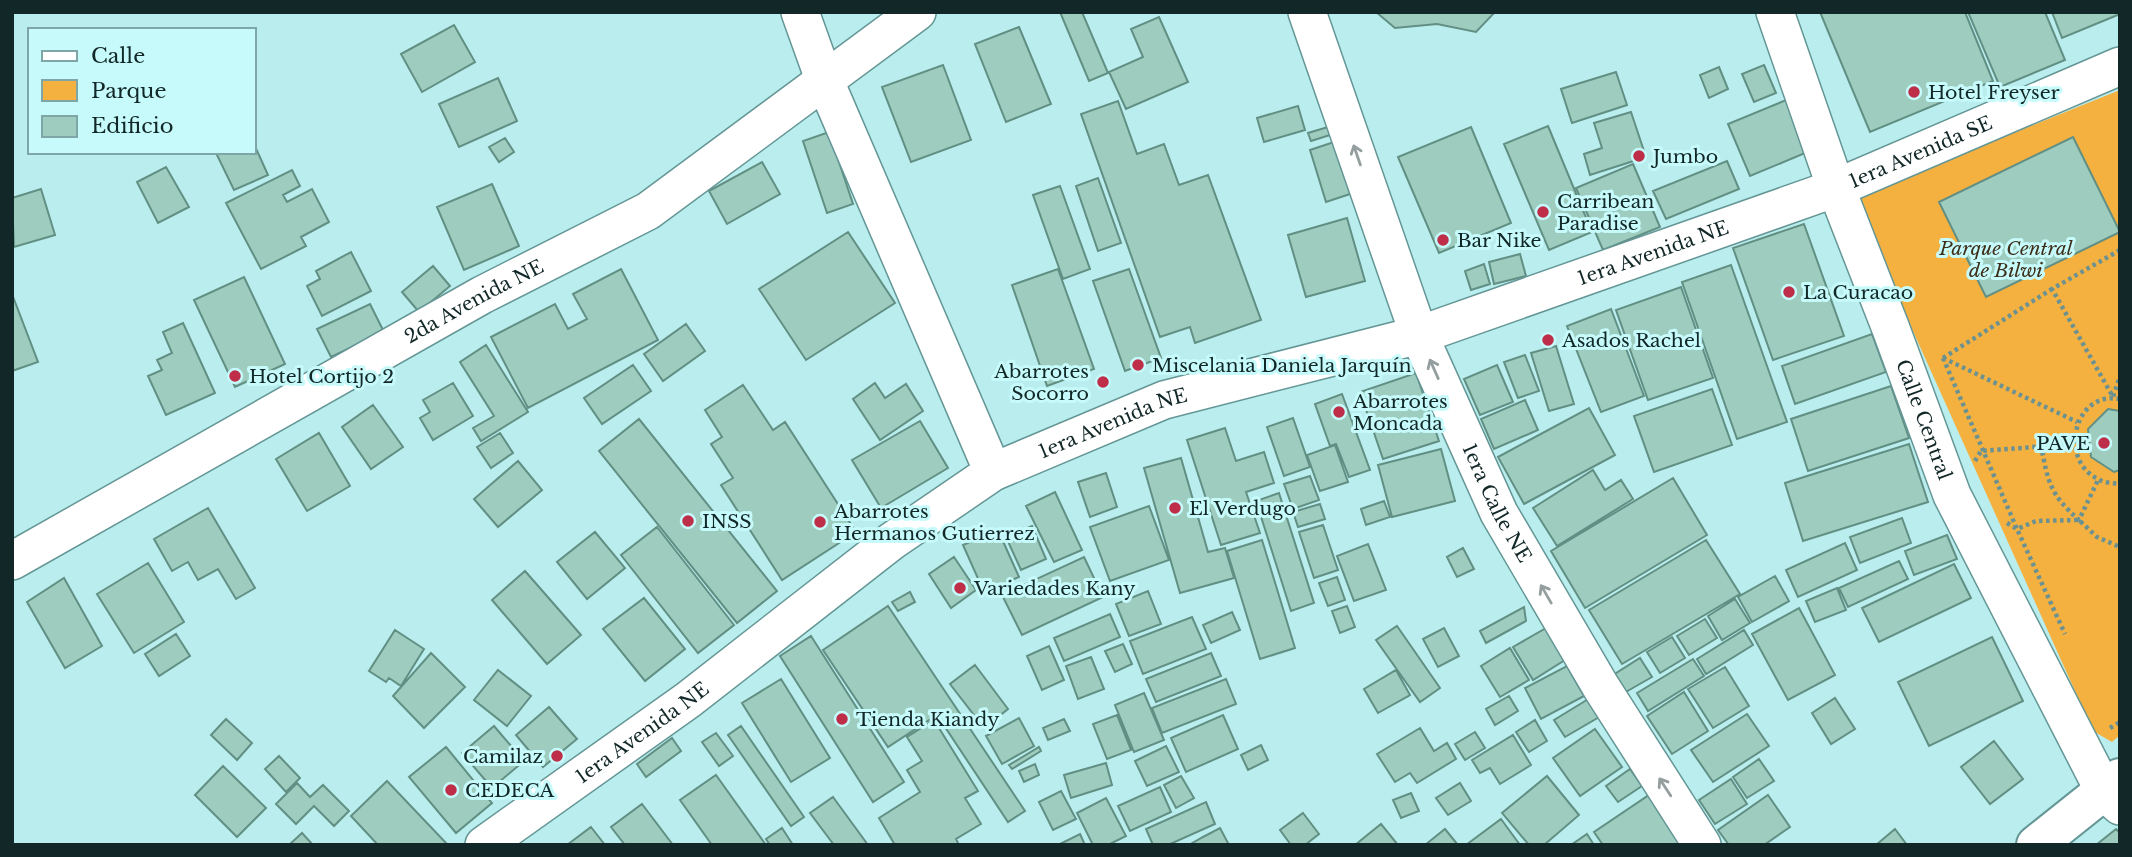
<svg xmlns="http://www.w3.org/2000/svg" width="2132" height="857" font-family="'Libre Baskerville',serif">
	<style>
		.green { fill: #f5b140 }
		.building { fill: #9ecdc0; stroke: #628f83; stroke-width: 2 }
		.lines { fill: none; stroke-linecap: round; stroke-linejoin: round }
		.street-casing { stroke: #659696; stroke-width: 40 }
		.secondary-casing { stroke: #659696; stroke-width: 42 }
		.path { stroke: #6b9191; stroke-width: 4.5; stroke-dasharray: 3.5 3.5; stroke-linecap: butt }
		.street { stroke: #fff; stroke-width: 37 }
		.secondary { stroke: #fff; stroke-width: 38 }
		.oneway { stroke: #949e9e }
		.poi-dot { fill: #be2e48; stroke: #c7fbfb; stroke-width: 2.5 }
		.labels { text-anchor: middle; stroke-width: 6; stroke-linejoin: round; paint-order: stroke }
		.poi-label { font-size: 19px; fill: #122727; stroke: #c7fbfb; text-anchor: start }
		.street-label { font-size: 19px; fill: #122727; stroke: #c7fbfb }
		.park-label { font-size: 19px; font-style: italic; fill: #3e2f1a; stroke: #c7fbfb }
	</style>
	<rect width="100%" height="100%" fill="#baeeee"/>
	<!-- green -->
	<path class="green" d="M2120,90V735L2112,742L2093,731L1853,198Z"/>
	<!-- building -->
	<path class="building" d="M1060,12H1082L1108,73L1089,81Z
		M1376,12H1495L1476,32L1437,24L1395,28Z
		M1820,12H1965L1993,81L1870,132Z
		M1968,12H2045L2065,60L2000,87Z
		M2052,12H2120V14L2062,38Z
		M1159,17L1188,82L1126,109L1109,72L1143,57L1131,29Z
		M454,25L475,62L422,92L401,54Z
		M1019,27L1051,104L1006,122L975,44Z
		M943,65L971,140L911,162L882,87Z
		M1764,65L1776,93L1754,102L1742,74Z
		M1719,67L1728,89L1709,98L1700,75Z
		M1616,72L1627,105L1572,123L1561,89Z
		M498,78L517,121L459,147L439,104Z
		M1796,96L1817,148L1750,176L1728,124Z
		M1118,101L1137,154L1164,144L1179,185L1208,175L1261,320L1195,343L1190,327L1160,337L1081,114Z
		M1298,106L1305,130L1264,142L1257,118Z
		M1631,112L1646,157L1590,175L1584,154L1602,148L1594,123Z
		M1548,126L1592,232L1549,250L1504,144Z
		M1328,127L1330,135L1311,141L1308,133Z
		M1471,127L1511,223L1439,253L1398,157Z
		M829,132L853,204L827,213L803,141Z
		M2073,137L2120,232L1986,297L1939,202Z
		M505,138L514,152L499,162L489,147Z
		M1337,141L1353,193L1326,202L1310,150Z
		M254,144L268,175L234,190L216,153L254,152Z
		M1727,161L1739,189L1666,219L1653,191Z
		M762,162L780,194L727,224L709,191Z
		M1633,164L1660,227L1603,250L1576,188Z
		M166,167L189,207L158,223L137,182Z
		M292,170L300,186L283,195L287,202L312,189L329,222L301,237L306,246L261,269L226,203Z
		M1098,178L1121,243L1098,251L1076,186Z
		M492,184L519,246L464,270L437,207Z
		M1060,186L1090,269L1063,279L1033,195Z
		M41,189L55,235L14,247L12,198Z
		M1347,218L1365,281L1306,297L1288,235Z
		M1804,224L1844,336L1773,360L1733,248Z
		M848,232L895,303L806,360L759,289Z
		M351,252L371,291L322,316L307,286L320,279L316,271Z
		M1520,254L1526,276L1494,284L1489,262Z
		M1484,264L1490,284L1471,290L1465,271Z
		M1731,265L1787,422L1737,439L1682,282Z
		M433,266L450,286L419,312L402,292Z
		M621,269L658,340L528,408L491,337L555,304L568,329L587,319L573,294Z
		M1058,269L1094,369L1047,386L1012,285Z
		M1129,269L1161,358L1125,371L1093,281Z
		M244,277L285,364L235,387L194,300Z
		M1681,287L1713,378L1648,400L1616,310Z
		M12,294L38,362L12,371Z
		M370,304L384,332L331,357L317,329Z
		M1611,309L1644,396L1601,412L1567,326Z
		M183,323L215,393L166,415L148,376L162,370L157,360L172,353L163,332Z
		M686,324L705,351L663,381L644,354Z
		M1872,334L1886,372L1795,404L1782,366Z
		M486,345L528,412L481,441L473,428L494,416L460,362Z
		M1556,346L1574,404L1549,411L1531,353Z
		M1525,355L1539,391L1518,398L1504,362Z
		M633,365L651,391L602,424L584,398Z
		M1497,365L1513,402L1480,415L1464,379Z
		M1416,373L1439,441L1383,459L1360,392Z
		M453,383L473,416L433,440L420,418L430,412L423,400Z
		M875,383L885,398L906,384L923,411L880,440L853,399Z
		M743,385L773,430L785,422L856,532L782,580L721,485L733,478L711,444L722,437L705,410Z
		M1891,386L1909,438L1808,471L1791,419Z
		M1712,389L1732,445L1654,472L1634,416Z
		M1342,394L1370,470L1349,477L1336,444L1330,446L1315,404Z
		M1525,400L1538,430L1494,449L1481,419Z
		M373,405L403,447L371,469L342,427Z
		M1589,408L1615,455L1524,504L1498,457Z
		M2108,409L2120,411V470L2114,472L2091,457L2088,429Z
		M1293,418L1310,467L1284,476L1267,427Z
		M639,419L777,591L737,623L599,451Z
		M920,421L948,468L881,508L852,460Z
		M1225,428L1236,461L1264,452L1274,483L1246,492L1260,533L1221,545L1187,440Z
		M319,433L350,486L307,511L276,459Z
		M500,433L513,453L491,468L477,447Z
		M1909,444L1928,502L1803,541L1785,483Z
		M1335,445L1348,482L1320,491L1307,455Z
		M1441,449L1455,501L1392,517L1378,465Z
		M1181,458L1208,552L1225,548L1234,578L1180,593L1144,468Z
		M518,461L542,490L498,527L474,499Z
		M1593,470L1605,490L1621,480L1633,499L1557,546L1533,508Z
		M1106,473L1117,507L1090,517L1078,482Z
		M1310,476L1319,500L1293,509L1284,484Z
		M1673,478L1707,535L1585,608L1551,551Z
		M1055,492L1082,550L1054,562L1026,506Z
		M1279,493L1314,603L1291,611L1256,501Z
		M1384,501L1390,517L1366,525L1361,509Z
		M1320,504L1325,519L1298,527L1293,512Z
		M1149,506L1169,560L1110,581L1090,527Z
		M208,508L255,588L236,599L218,569L198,580L188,562L172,571L154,539Z
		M1902,518L1911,543L1860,563L1850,537Z
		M1323,525L1338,570L1314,578L1299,532Z
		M1032,526L1046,559L1021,570L1006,537Z
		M657,527L734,625L698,653L621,555Z
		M998,530L1019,577L984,592L963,545Z
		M595,532L625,568L587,599L557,562Z
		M1947,535L1957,559L1914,575L1905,551Z
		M1262,540L1295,648L1260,659L1227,551Z
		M1706,540L1740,594L1622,664L1589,610Z
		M1845,543L1857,570L1798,597L1786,570Z
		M1368,544L1386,590L1354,601L1337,556Z
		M1463,548L1474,569L1457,577L1447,557Z
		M954,557L976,590L951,608L929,574Z
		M1084,557L1103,597L1022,635L1002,595Z
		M1899,561L1908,579L1848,607L1839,588Z
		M148,563L184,622L134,653L97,594Z
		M1954,564L1971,598L1879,642L1862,608Z
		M525,571L581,635L547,664L492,600Z
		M1775,576L1789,601L1752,622L1738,597Z
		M1337,577L1345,600L1328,606L1319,583Z
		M64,578L102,646L65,668L27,602Z
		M1837,588L1846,610L1815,622L1806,601Z
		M1148,591L1161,624L1129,636L1116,604Z
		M910,592L915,602L898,611L892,602Z
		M644,598L685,649L645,681L603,629Z
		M1735,599L1750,623L1722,640L1708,616Z
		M888,606L1025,811L1008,822L937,715L888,747L823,650Z
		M1347,606L1355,627L1340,633L1332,611Z
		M1524,607L1526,621L1486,643L1480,631Z
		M1799,608L1835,675L1788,700L1752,634Z
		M1232,612L1240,630L1211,643L1203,625Z
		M1110,614L1120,637L1064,661L1054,638Z
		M1192,617L1206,649L1143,674L1130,641Z
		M1705,619L1717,638L1689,655L1677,636Z
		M1397,626L1440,688L1420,702L1376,640Z
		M1444,628L1459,656L1438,667L1423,639Z
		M1546,628L1565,660L1533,680L1513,647Z
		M395,630L424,649L401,686L389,678L386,682L369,671Z
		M1744,630L1753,645L1706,674L1697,659Z
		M176,634L190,656L159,676L145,654Z
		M811,636L904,782L873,802L780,656Z
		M1672,637L1685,658L1660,673L1647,652Z
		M1992,637L2023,701L1929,746L1898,682Z
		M1123,644L1132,664L1115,672L1105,651Z
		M1049,646L1064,680L1042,690L1027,656Z
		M1510,648L1529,680L1500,697L1481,666Z
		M431,653L465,687L424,728L393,696Z
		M1211,653L1221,676L1156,702L1146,679Z
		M1091,657L1104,689L1078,699L1066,666Z
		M1640,658L1652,677L1624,693L1613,675Z
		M1693,659L1704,676L1648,711L1637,693Z
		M975,665L1008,709L984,728L950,684Z
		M1567,666L1584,696L1541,719L1525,688Z
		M1725,667L1749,706L1713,728L1688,689Z
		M498,670L531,696L507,726L474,700Z
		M1396,670L1410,695L1378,713L1364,689Z
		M781,679L830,758L791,782L742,703Z
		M1226,679L1236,704L1162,733L1152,708Z
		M1684,692L1708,731L1672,754L1647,716Z
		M1144,693L1164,740L1134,752L1115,705Z
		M1509,696L1518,711L1495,725L1486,709Z
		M1590,698L1601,716L1565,737L1554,720Z
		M1835,698L1855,729L1831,744L1812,713Z
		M549,707L577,739L543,767L516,735Z
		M1747,714L1769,746L1713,782L1691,750Z
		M1117,715L1131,750L1107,759L1093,724Z
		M1223,715L1238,749L1186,772L1171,738Z
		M1019,718L1034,746L1002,764L986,736Z
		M226,719L252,743L237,760L211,735Z
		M1064,719L1070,731L1048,740L1043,728Z
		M934,720L978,791L965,798L981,824L956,839L959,845H895L879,818L920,792L907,770L922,761L907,737Z
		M1535,720L1547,741L1529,752L1516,732Z
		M494,726L524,761L492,788L462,753Z
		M741,726L804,817L791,826L728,735Z
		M1420,728L1434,751L1447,743L1456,759L1417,783L1410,773L1395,782L1377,754Z
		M1595,729L1622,767L1580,796L1553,758Z
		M1475,732L1485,748L1465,760L1455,744Z
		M716,733L733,756L719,766L702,742Z
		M1513,735L1531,765L1500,784L1490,768L1480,773L1472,760Z
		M672,738L681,751L646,777L637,764Z
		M1994,741L2023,779L1990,804L1961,767Z
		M1261,745L1268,760L1248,770L1241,755Z
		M1166,746L1179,772L1147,786L1135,761Z
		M446,747L492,803L456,833L409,777Z
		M1039,747L1041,751L1012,769L1009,765Z
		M279,756L300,778L286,792L265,769Z
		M1759,759L1774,781L1747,798L1733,777Z
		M1106,763L1112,785L1071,798L1064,775Z
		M1035,764L1039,775L1024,782L1019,771Z
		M223,766L266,808L237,837L195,795Z
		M1630,769L1642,786L1618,802L1606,786Z
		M716,775L766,845H712L680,800Z
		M1181,776L1194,798L1176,808L1164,785Z
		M1547,776L1579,815L1544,845H1529L1502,813Z
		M1731,779L1747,804L1715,824L1699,800Z
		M387,781L447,844L378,845L351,816Z
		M297,783L310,797L323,785L349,811L334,826L314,806L296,824L276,804Z
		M1460,783L1471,801L1448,815L1436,798Z
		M1160,787L1171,812L1130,831L1118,806Z
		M1061,791L1076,819L1053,830L1039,802Z
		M1411,793L1419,811L1401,818L1393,800Z
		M1649,795L1682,845H1603L1594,832Z
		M1768,795L1790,827L1764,845H1729L1718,830Z
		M833,797L868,845H834L810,813Z
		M1106,798L1126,836L1108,845H1093L1077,813Z
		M1206,802L1215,824L1168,845H1153L1146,829Z
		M642,804L673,845H625L611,827Z
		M1303,813L1319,834L1305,845H1291L1280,830Z
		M1501,819L1520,845H1466Z
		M1381,824L1398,845H1355Z
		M591,827L605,845H567Z
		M782,828L793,845H770L766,839Z
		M1220,828L1229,845H1189L1203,837Z
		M1445,829L1458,845H1425Z
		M1895,829L1907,845H1876Z
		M2116,829L2120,833V845H2096Z
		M302,833L313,845H289Z
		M1080,834L1085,845H1058Z
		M1587,834L1594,845H1571Z"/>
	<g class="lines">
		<defs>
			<g id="street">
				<path d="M800,12L824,79L993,472"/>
				<path id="s1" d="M1307,12L1419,335L1499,513L1601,687L1702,845"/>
				<path id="s2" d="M1775,12L1836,188L1891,329L1952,495L2104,791L2120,806"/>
				<path id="s3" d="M12,561L482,295L648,211L917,12"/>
				<path id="s4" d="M484,845L688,700L892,541L993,472L1164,400L1419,335L1836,188L2120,66"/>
			</g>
			<path id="secondary" d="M2036,845L2120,778"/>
		</defs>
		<!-- street casing -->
		<use href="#street" class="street-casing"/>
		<!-- secondary casing -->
		<use href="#secondary" class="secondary-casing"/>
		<!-- path -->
		<path class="path" d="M2120,250L2052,289L2113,397L2120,376
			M1943,358L2017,529L2036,521L2079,520L2097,537L2120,547
			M1943,358L2077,422
			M1943,358L2052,289
			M2120,399C2074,390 2058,460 2098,479C2104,483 2113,483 2120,484
			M2041,445C2048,483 2050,494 2079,520L2098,480
			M1975,461L1981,451L2073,444
			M2007,523L2017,529L2065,634
			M2110,728L2120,722"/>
		<!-- street -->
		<use href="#street" class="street"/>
		<!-- secondary -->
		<use href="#secondary" class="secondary"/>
	</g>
	<!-- one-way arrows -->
	<defs><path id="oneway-shaft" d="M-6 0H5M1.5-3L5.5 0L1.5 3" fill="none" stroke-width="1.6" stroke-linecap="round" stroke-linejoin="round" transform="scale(1.75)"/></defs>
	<g class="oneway">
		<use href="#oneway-shaft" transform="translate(1357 155) rotate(-109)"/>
		<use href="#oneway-shaft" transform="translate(1434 369) rotate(-114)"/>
		<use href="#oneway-shaft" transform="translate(1546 594) rotate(-120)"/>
		<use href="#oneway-shaft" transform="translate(1665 787) rotate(-123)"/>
	</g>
	<!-- markers -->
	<g class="poi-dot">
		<circle cx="1914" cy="92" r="7"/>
		<circle cx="1639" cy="156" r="7"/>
		<circle cx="1543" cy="212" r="7"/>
		<circle cx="1443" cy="240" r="7"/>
		<circle cx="1789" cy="292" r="7"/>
		<circle cx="1548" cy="340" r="7"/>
		<circle cx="1138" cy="365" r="7"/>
		<circle cx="235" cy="376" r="7"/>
		<circle cx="1103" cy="382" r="7"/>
		<circle cx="1339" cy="412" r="7"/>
		<circle cx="2104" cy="443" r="7"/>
		<circle cx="1175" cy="508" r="7"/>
		<circle cx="688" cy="521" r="7"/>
		<circle cx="820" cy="522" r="7"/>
		<circle cx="960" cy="588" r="7"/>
		<circle cx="842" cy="719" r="7"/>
		<circle cx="557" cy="756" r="7"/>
		<circle cx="451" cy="790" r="7"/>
	</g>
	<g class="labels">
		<!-- poi labels -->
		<g class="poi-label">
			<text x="1928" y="99">Hotel Freyser</text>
			<text x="1653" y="163">Jumbo</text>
			<text x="1557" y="208">Carribean<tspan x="1557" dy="22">Paradise</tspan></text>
			<text x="1457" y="247">Bar Nike</text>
			<text x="1803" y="299">La Curacao</text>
			<text x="1562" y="347">Asados Rachel</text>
			<text x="1152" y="372">Miscelania Daniela Jarquín</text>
			<text x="1089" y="378" text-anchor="end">Abarrotes<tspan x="1089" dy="22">Socorro</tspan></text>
			<text x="249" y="383">Hotel Cortijo 2</text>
			<text x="1353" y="408">Abarrotes<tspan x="1353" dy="22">Moncada</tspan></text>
			<text x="2090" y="450" text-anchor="end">PAVE</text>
			<text x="1189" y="515">El Verdugo</text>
			<text x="834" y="518">Abarrotes<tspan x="834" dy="22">Hermanos Gutierrez</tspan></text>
			<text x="702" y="528">INSS</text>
			<text x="974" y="595">Variedades Kany</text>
			<text x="856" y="726">Tienda Kiandy</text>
			<text x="543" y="763" text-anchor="end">Camilaz</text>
			<text x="465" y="797">CEDECA</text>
		</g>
		<!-- street labels -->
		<g class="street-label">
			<text dy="7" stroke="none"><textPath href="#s4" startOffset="1614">1era Avenida SE</textPath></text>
			<text dy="7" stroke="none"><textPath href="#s4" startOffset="1328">1era Avenida NE</textPath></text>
			<text dy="7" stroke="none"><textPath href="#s3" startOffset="530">2da Avenida NE</textPath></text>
			<text dy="7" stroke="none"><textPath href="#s2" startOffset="434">Calle Central</textPath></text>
			<text dy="7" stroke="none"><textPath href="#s4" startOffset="761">1era Avenida NE</textPath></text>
			<text dy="7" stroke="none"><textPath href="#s1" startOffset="527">1era Calle NE</textPath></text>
			<text dy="7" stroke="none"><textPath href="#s4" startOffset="194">1era Avenida NE</textPath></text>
		</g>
		<!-- park labels -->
		<g class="park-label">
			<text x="2006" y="255">Parque Central<tspan x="2006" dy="22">de Bilwi</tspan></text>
		</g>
	</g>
	<!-- border -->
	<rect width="2132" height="857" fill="none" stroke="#122727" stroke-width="28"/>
	<!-- legend -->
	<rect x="28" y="28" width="228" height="126" fill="#c7fbfb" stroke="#7fa6a6" stroke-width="2"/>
	<rect x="42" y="51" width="35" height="10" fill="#ffffff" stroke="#7fa6a6" stroke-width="2"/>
	<text x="91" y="63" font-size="21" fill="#122727">Calle</text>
	<rect x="42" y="80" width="35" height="21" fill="#f5b140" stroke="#7fa6a6" stroke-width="2"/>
	<text x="91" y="98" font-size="21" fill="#122727">Parque</text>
	<rect x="42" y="116" width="35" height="21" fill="#9ecdc0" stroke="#7fa6a6" stroke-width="2"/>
	<text x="91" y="133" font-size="21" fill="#122727">Edificio</text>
</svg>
